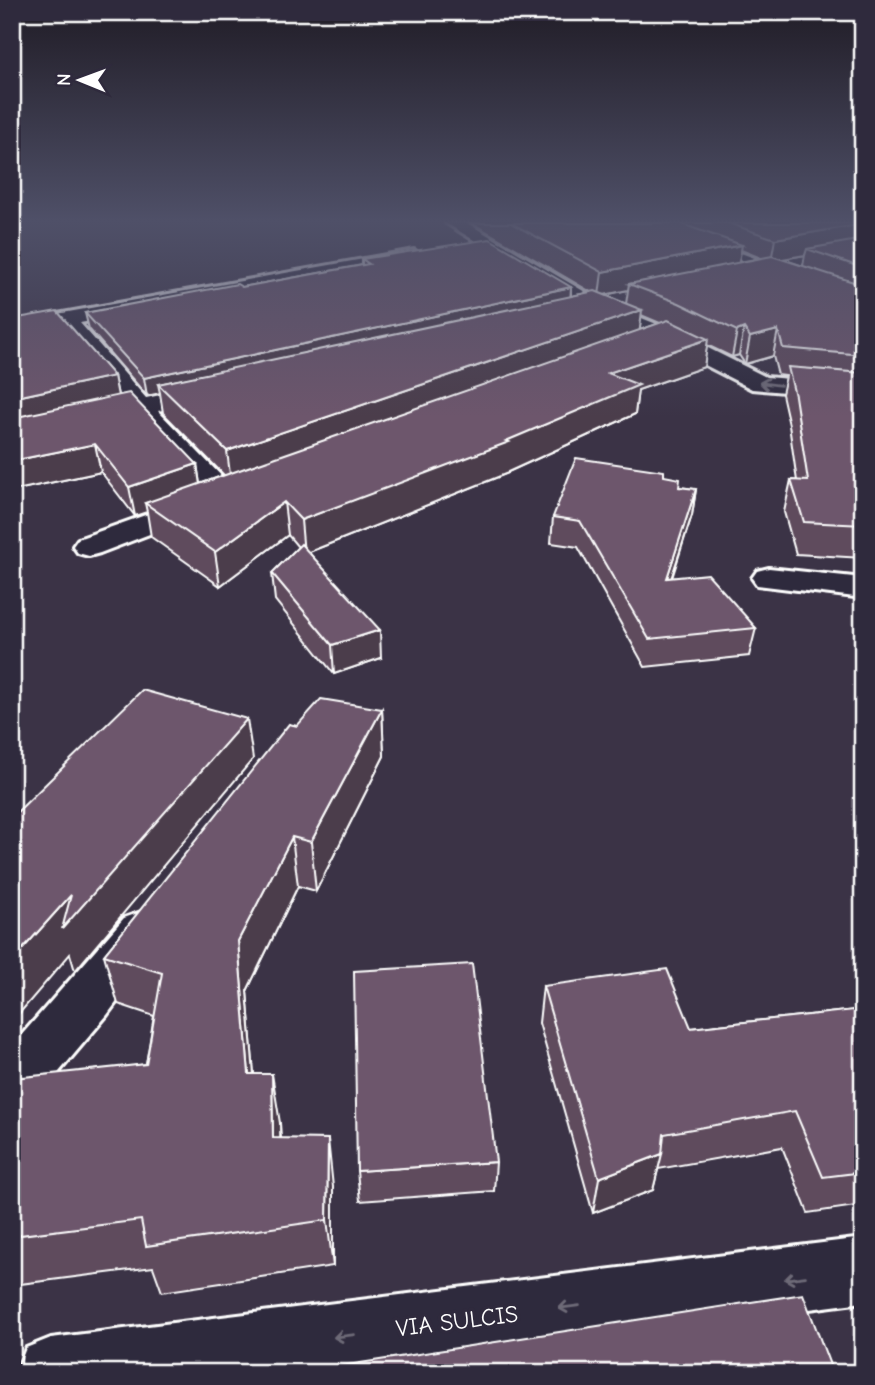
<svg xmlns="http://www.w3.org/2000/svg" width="875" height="1385" font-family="'Comic Neue',sans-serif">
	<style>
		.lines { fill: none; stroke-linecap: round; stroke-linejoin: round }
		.minor-casing { stroke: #fff; stroke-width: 6 }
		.minor { fill: #2f2a3d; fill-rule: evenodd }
		.wall { fill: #5e4b5d; stroke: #fff; stroke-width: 2; fill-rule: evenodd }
		.shaded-wall { fill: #4c3d4c; stroke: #fff; stroke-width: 2 }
		.building { fill: #6d576c; stroke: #fff; stroke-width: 2 }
		.oneway { stroke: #6d6a77 }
		.labels { text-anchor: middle; stroke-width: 7; stroke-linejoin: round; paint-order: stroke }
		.near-street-label { font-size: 24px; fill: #fff; stroke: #2f2a3d }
	</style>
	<rect width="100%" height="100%" fill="#3b3346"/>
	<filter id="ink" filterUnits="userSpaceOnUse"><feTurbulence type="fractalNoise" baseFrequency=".0143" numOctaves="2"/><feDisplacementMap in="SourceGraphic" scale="14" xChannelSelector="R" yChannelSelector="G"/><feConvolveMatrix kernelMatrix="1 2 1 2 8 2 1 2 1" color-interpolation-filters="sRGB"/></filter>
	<g filter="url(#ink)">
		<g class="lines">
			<defs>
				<path id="minor" d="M446,223H467L604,303L674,331L766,377L863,385V399L752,389L658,341L590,311Z
					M632,223H657L863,297V310L635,227Z
					M414,250L423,256L421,260L80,323L146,398L214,384L223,386L226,391L223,396L158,411L234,489L239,495L234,501L224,504L214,501L135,416L12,444V428L124,403L57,324L54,319L57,314Z
					M196,497L207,500L211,506L207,512L100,553L89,556L78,553L73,546L78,539Z
					M769,568L863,578V598L757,585L752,578L757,571Z
					M141,912L158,918L166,932L158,946L107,1015L32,1104L12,1111V1046L124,918Z
					M863,1238V1302L321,1373H16L26,1348L51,1338Z"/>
			</defs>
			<!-- minor casing -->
			<use href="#minor" class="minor-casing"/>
			<!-- minor -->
			<use href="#minor" class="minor"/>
		</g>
		<!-- wall -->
		<path class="wall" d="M472,223H863V558L796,554L784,512L791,480L797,481L789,425L782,394L786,376L778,375L773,356L745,364L739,355L732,357L707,345L704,367L638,390L635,414L508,472V473L309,552L381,658L334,674L275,600L272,573L298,547L288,535L220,586L151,537L147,512L135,516L101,472L12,491L114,376L118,395L197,464L200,484L224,475L163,413L160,393L147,396L89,329L85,313L242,287L362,265V259L571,287V296L591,292ZM741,250L761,258L739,262ZM805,255L803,266L783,259ZM628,290L626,304L605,295ZM641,315L660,323L640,330Z
			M664,476L679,487L696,489L692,515L672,578L756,628L749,656L645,667L578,547L551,543L553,517Z
			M382,709L384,756L316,891L298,886L247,991L254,1074L280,1123L281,1138L333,1187V1266L162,1292L153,1267L12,1285V1085L146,1064L154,1016L118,1004L104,955L297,726Z
			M543,986L691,1028L863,1009V1205L808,1213L782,1147L658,1169L653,1190L593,1213L539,1023Z
			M496,1162L494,1191L360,1201L357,1171Z"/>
		<!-- shaded-wall -->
		<path class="shaded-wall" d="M863,224V245L807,249L805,255L771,261L775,239Z
			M742,245L738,267L629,284L628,290L599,296L602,272Z
			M571,287L570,303L158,384L160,393L147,396L144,378Z
			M642,310L639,336L231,482L227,451Z
			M744,328L739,355L732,357L737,331Z
			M778,330L773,356L745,364L750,337Z
			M708,339L704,367L638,390L635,414L508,472V473L304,554L301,520L506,441L608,373Z
			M114,376L119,401L12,425V398Z
			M95,444L101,472L12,491V461Z
			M197,464L201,492L145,503L147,512L135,516L129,487Z
			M696,489L692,515L662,606L667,578Z
			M284,502L288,535L220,586L215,552Z
			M380,630L381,658L334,674L332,645Z
			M382,709L384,756L316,891L311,842Z
			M247,719L253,759L75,971L70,954L12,1022V961L71,895Z
			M292,837L298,886L247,991L258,1123L249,1074L238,941Z
			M272,1074L280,1123L281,1186L273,1138Z
			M328,1139L333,1187V1266L327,1220Z
			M662,1154L653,1190L593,1213L599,1178Z"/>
		<!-- building -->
		<path class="building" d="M511,223H679L742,245L602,272Z
			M728,223H863V224L775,239Z
			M490,239L571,287L144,378L85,313L237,284L242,287L369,264L362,259Z
			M863,239V268L807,249Z
			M772,256L863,285V355L783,348L778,330L750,337L744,328L737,331L679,303L629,284Z
			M595,291L642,310L227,451L158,384Z
			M57,311L114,376L12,398V319Z
			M668,320L708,339L608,373L639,385L506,441L509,442L301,520L284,502L215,552L145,503Z
			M788,367L863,373V525L804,522L791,480L808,481L795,396Z
			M129,393L197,464L129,487L95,444L12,461V418Z
			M576,458L664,471V476L680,479L679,487L696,489L667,578L708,574L756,628L649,639L580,521L553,517Z
			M301,544L380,630L332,645L272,573Z
			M142,690L247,719L62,929L71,895L12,961V817Z
			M321,699L382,709L311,842L292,837L238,941L249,1074H272L273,1138L328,1139L327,1220L146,1246L141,1220L12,1236V1085L14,1078L146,1064L162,973L104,955L289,724L297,726Z
			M472,964L496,1162L357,1171L354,971Z
			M667,969L691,1028L863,1009V1172L823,1177L795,1111L664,1134L662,1154L599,1178L543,986Z
			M803,1294L833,1373H296Z"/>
		<!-- one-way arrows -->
		<defs><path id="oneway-shaft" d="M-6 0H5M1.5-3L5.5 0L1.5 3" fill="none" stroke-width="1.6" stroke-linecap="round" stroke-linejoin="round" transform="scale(1.75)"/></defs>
		<g class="oneway">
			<use href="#oneway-shaft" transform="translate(770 384) rotate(-173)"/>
			<use href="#oneway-shaft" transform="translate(795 1278) rotate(173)"/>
			<use href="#oneway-shaft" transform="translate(569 1307) rotate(173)"/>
			<use href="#oneway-shaft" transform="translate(344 1336) rotate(173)"/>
		</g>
	</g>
	<!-- sky -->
	<linearGradient id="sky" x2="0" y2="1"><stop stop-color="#201c26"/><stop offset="0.53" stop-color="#4f5068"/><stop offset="1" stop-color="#4f5068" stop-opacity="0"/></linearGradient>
	<rect width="875" height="417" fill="url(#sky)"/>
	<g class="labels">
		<!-- near-street labels -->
		<g class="near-street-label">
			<text transform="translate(457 1321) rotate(-7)" y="8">VIA SULCIS</text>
		</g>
	</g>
	<!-- margin -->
	<rect width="875" height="1385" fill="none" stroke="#2f2a3d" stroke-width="42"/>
	<rect x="21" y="21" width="833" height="1343" fill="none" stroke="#fff" stroke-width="2.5" filter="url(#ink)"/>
	<!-- north arrow -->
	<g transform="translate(80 80) rotate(271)" stroke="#2f2a3d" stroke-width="5" paint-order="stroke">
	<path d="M0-5L12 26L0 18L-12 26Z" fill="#ffffff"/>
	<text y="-10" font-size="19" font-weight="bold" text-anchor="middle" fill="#ffffff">N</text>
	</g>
</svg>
